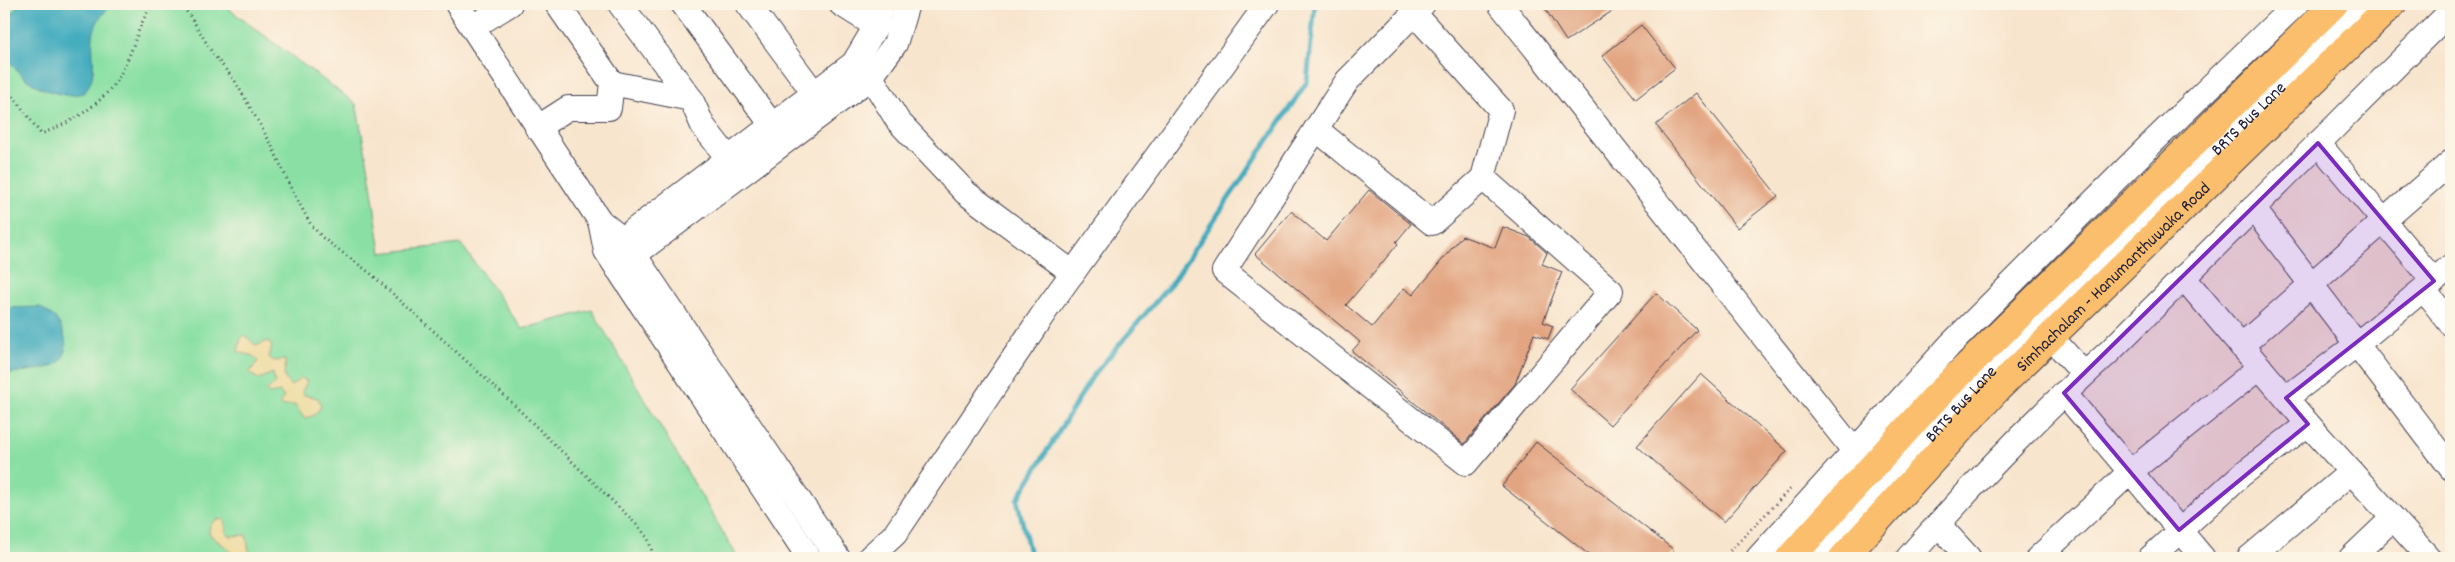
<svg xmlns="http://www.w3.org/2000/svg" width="2455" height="562" font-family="Dekko,sans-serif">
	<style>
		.green { fill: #8ae0a4; stroke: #568170 }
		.sand { fill: #eeda9e; stroke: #887e6c }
		.water { fill: #3fabbe; stroke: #30667c }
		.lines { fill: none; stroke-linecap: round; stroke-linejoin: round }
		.stream { stroke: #3fabbe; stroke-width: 5 }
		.building { fill: #e2a481 }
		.minor-casing { stroke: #423f51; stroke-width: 26 }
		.major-casing { stroke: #423f51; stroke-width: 30 }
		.path { stroke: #423f51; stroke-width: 3; stroke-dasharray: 1 4; stroke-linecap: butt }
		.minor { stroke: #fff; stroke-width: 24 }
		.major { stroke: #fabe6d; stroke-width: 28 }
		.marked { fill: #7b2cbf; fill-opacity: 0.2; stroke: #7b2cbf; stroke-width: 4; stroke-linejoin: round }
		.labels { text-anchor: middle; stroke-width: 4; stroke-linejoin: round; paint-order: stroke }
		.street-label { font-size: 18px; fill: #22223b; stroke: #fcf5e5 }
	</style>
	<rect width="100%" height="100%" fill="#fcf5e5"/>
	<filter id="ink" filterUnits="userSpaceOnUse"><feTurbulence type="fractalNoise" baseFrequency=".02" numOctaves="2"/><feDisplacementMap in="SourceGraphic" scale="10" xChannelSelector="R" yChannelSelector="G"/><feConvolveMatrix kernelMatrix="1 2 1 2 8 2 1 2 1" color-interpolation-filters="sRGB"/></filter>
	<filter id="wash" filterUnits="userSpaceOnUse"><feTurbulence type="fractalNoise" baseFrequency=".0096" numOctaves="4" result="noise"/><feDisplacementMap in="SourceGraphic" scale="20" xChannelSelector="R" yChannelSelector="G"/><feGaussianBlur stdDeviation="1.12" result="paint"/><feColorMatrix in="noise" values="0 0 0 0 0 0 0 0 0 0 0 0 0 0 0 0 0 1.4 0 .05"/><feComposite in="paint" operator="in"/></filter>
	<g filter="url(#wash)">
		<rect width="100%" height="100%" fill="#f8e5ce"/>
		<!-- green -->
		<path class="green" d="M4,4H222L356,104L369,170L381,253L461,244L522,329L592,310L738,558H4Z"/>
		<!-- sand -->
		<path class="sand" d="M245,335L256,346L268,341L272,346L269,357L274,361L285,360C287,373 279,374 291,386L301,378L307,381L302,392L304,395L318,398L321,407L313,416L304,418L295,405L282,406L280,402L284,397L280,392L269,394L266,390L275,384L273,373L259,379L249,373L258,361L253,356L238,352L241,338Z
			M217,519L224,520L227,534L230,536L246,535L249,551L263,558H236C229,546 217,543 209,533L210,525Z"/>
		<!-- water -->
		<path class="water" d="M19,4H114C73,34 108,64 84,93C78,94 71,96 65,95C34,90 0,68 4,31C6,22 14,11 19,4Z
			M40,307C45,311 52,314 56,319C67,333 73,361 50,367C35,371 19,371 4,375V308Z"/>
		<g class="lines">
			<!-- stream -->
			<path class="stream" d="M1031,558L1017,500L1092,377L1173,281L1307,82L1315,4"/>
		</g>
		<g id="blocks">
			<!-- building -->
			<path class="building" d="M1542,4H1623L1566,41Z
				M1641,25L1675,68L1636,99L1602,56Z
				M1696,93L1778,196L1737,228L1656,125Z
				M1369,190L1411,224L1396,242L1398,244L1346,305L1372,327L1404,288L1413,295L1462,236L1495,248L1503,227L1529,237L1547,253L1542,264L1562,272L1543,322L1553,326L1548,339L1534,334L1515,384L1464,444L1352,351L1360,342L1255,254L1291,211L1326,241Z
				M1656,293L1697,330L1610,425L1570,389Z
				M1701,374L1787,451L1724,522L1637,446Z
				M1536,442L1674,550L1668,558H1593L1502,486Z"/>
		</g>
	</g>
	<g filter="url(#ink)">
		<use href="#blocks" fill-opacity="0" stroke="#423f51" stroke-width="1"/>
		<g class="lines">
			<defs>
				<g id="minor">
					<path d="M457,4L600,221L622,239L635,256L838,558"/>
					<path d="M620,4L691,99L703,126L728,158"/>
					<path d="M683,4L772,125"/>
					<path d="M748,4L814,93"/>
					<path d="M841,4L876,26"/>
					<path d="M1500,4L1855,452"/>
					<path d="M1414,13L1501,110L1483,178L1611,291L1466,463L1224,271L1347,81L1423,4"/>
					<path d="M473,27L510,4"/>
					<path d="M871,77L898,121L966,193L1073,273"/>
					<path d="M612,83L691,99"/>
					<path d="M537,128L568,108H609L612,83L557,4"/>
					<path d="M1316,129L1432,223L1483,178"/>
					<path d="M2318,143L2434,281"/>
					<path d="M2253,208L2451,468"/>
					<path d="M600,221L606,251L809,558"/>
					<path d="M609,249L854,63L876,26L882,4"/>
					<path d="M617,268L871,77L895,44L907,4"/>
					<path d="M2183,277L2308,424L2429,558"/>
					<path d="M2424,290L2451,324"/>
					<path d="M2050,336L2084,374"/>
					<path d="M2241,346L2451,162"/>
					<path d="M2064,393L2203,558"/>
					<path d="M2286,398L2356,345L2451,266"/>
					<path d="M1938,524L1969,558"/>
					<path d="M869,558L895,534L1048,307L1267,4"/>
					<path d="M1758,558L1950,345L2156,139L2296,4"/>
					<path id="s1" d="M1820,558L1986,375L2364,4"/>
					<path d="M1908,558C1971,486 2038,416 2109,352L2451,11"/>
					<path d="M2038,558L2130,472L2260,367"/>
					<path d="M2150,558L2241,475L2308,424"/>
					<path d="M2249,558L2351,472"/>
					<path d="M2351,558L2393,518"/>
				</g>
				<g id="major">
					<path d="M1790,558L1934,399L2334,4"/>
					<path id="s2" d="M1843,558L1997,389L2392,4"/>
				</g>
			</defs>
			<!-- minor casing -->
			<use href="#minor" class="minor-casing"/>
			<!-- major casing -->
			<use href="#major" class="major-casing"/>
			<!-- path -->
			<path class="path" d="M180,4L191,17L213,54L235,81L271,144L292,190L311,225L323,238L370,273L509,400L637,525L648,538L654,558
				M4,84L41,134C78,120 110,100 126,63C136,42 139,22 153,4
				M1723,558L1792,487"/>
			<!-- minor -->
			<use href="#minor" class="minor"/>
			<!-- major -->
			<use href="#major" class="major"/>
		</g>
	</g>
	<!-- marked area -->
	<path class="marked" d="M2318,143L2434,281L2286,398L2308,424L2179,530L2064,393Z"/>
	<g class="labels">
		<!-- street labels -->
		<g class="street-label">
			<text dy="6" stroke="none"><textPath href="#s1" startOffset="614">BRTS Bus Lane</textPath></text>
			<text dy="6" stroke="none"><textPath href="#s2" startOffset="390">Simhachalam - Hanumanthuwaka Road</textPath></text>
			<text dy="6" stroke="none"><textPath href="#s1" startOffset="209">BRTS Bus Lane</textPath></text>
		</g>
	</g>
	<!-- margin -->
	<rect width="2455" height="562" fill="none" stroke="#fcf5e5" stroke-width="20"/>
</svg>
